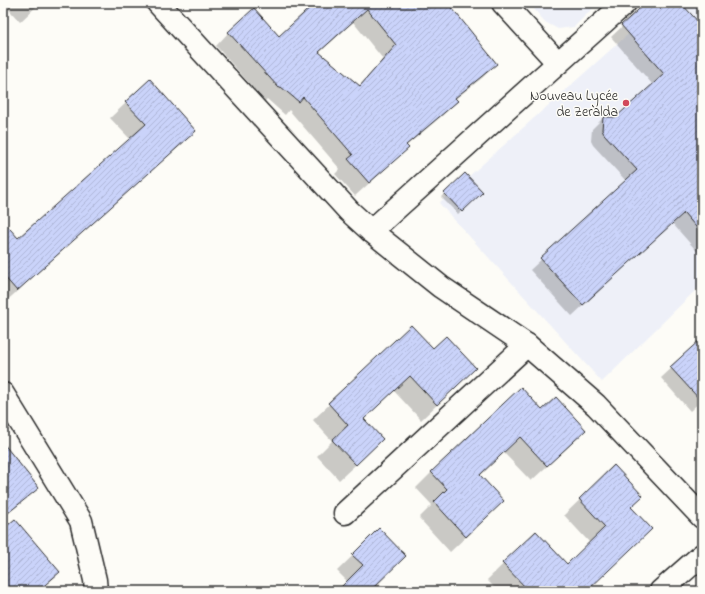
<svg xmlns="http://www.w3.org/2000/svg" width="705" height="594" font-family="'Indie Flower',sans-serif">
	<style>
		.built { fill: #eef0f8 }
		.shadow { fill: #0003; fill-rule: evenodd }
		.building { fill: url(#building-hatch); stroke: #2b2b2b; fill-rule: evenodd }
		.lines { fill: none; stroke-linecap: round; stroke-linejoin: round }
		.street-casing { stroke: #2b2b2b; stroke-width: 25 }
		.secondary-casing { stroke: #2b2b2b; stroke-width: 25 }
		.street { stroke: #fdfcf7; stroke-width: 22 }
		.secondary { stroke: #fdfcf7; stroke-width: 22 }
		.poi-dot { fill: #d1495b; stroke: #fdfcf7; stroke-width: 1.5 }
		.labels { text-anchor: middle; stroke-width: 3; stroke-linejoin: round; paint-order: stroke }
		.poi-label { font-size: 14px; fill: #2b2b2b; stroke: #fdfcf7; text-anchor: end }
	</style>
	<defs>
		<pattern id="building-hatch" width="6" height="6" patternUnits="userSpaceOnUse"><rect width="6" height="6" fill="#cad3fa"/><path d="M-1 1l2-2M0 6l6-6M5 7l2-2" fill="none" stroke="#aeb5d6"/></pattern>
	</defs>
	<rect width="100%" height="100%" fill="#fdfcf7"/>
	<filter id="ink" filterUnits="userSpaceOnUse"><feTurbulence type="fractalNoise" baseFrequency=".025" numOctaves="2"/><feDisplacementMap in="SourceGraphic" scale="8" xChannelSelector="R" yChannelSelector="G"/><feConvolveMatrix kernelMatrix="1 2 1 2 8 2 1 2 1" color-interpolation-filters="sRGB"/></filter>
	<g filter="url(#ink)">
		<!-- built -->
		<path class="built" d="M529,3H598L574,27L558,29L545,22Z
			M663,3H702V284L602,382L439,203Z"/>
		<!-- shadow -->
		<path class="shadow" d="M3,3H40L20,22Z
			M316,3H447L496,64L482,78L455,99L457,101L443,115L406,146L407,148L394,161L355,196L335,174L340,169L289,110L285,115L267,99L265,101L216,46L229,32L279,37ZM353,22L383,59L359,86L319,53Z
			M647,3H680L702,28V257L672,223L572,316L530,270L626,181L593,145L591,141L592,129L603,118H617L653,85L611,37Z
			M126,103L195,131L179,146L3,304V223L18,240L130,139L110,118Z
			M465,174L481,192L458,214L441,197Z
			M411,327L432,349L459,384L421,420L394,391L363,420L366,455L339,480L317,456L332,441L313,420Z
			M702,340V400L690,411L661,378Z
			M542,411L569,446L531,481L503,452L479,475L487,517L450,552L419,518L432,505L416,488L432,472Z
			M3,444L38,488L3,517Z
			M614,467L630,508L586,591H498L487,580L536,532L567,565L590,543L564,515Z
			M379,530L378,582L387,591H338L348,582L337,571Z
			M702,584V591H695Z"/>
		<!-- building -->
		<path class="building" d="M315,3H448L497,64L455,98L458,101L406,145L409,148L369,183L348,159L353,155L303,97L299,102L281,87L279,88L228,32L254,8L279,36ZM367,9L396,45L360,86L319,52Z
			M646,3H681L702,26V234L684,213L583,305L540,258L637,170L604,134L602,130L603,117H616L664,74L621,25Z
			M150,79L196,131L17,291L3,275V221L18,238L146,124L125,102Z
			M465,173L483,192L462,212L444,193Z
			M411,325L433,348L446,336L476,368L437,405L410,376L364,419L383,439L356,465L332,440L348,425L328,403Z
			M702,338V402L670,367Z
			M521,387L542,410L556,397L586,430L547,466L520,437L480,475L504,501L466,537L434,502L447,489L431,472Z
			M3,443L39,488L3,517Z
			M614,465L643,496L631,507L652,529L587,591H529L502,563L536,531L567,564L605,527L579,499Z
			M15,519L60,572L38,591H3V529Z
			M379,528L406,556L370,591H337L363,565L352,555Z"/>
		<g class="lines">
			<defs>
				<path id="street" d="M158,3L349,211L371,231
					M503,3L558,63
					M3,394L81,521L95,580L96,591
					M345,513L527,345
					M661,591L702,555"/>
				<path id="secondary" d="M625,3L371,231L441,287L527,345L596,405L702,517"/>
			</defs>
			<!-- street casing -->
			<use href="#street" class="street-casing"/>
			<!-- secondary casing -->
			<use href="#secondary" class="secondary-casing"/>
			<!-- street -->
			<use href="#street" class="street"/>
			<!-- secondary -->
			<use href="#secondary" class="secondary"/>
		</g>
	</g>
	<!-- markers -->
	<circle class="poi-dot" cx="626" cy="103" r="4"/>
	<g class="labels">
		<!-- poi labels -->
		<g class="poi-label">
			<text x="618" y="100">Nouveau Lycée<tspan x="618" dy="16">de Zeralda</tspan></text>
		</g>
	</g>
	<!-- margin -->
	<rect width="705" height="594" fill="none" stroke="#fdfcf7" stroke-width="16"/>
	<rect x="8" y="8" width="689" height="578" fill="none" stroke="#2b2b2b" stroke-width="1.5" filter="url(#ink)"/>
</svg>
